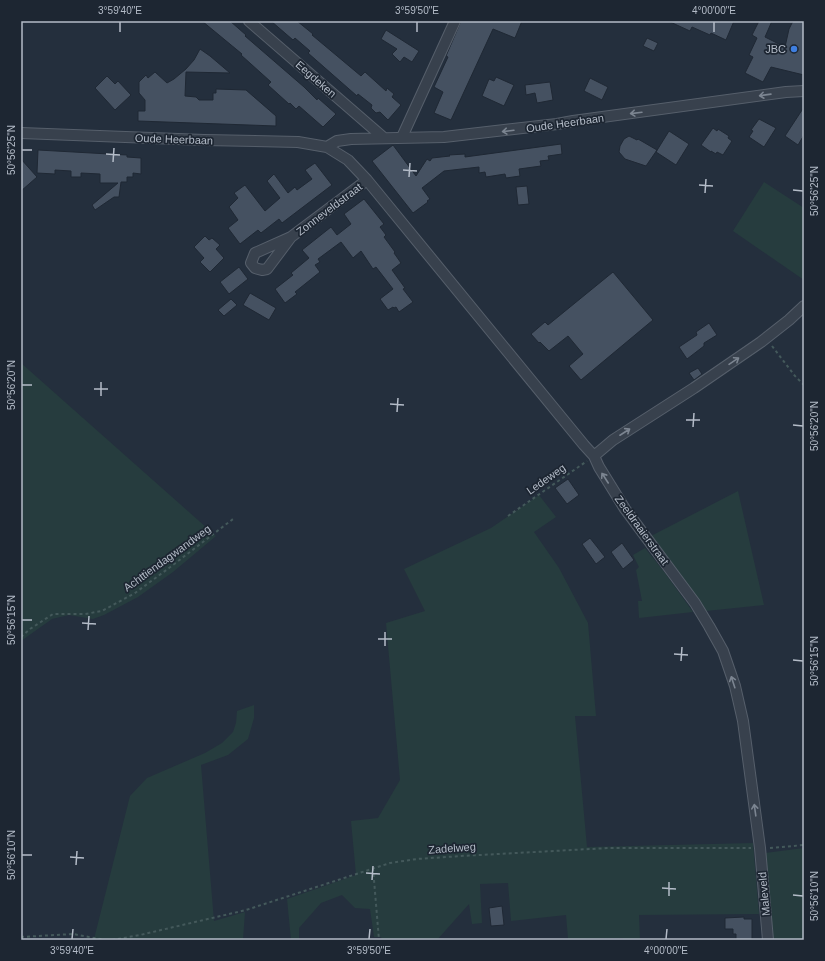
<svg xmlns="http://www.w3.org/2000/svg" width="825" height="961" font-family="Arial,sans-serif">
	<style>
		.green { fill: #263c3e }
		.building { fill: #455161; stroke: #1f2834 }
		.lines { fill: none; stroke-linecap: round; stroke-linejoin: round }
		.street-casing { stroke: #565f6b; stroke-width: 12 }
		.path { stroke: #44595b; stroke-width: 2; stroke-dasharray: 3 3; stroke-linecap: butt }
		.street { stroke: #38414d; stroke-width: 10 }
		.oneway { stroke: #7c8591 }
		.ticks { fill: none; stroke: #b4bcc8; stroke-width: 1.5 }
		.shop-dot { fill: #3f7fe0; stroke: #1d2632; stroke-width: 1.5 }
		.labels { text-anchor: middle; stroke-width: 3.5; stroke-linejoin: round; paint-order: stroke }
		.poi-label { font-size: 11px; fill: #b4bcc8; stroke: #1d2632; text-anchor: end }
		.street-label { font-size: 11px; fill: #b4bcc8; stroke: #1d2632 }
		.neatline { fill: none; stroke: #b4bcc8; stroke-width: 1.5 }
		.ticks-label { font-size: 10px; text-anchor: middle; fill: #b4bcc8 }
	</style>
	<rect width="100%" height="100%" fill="#242f3d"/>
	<!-- green -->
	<path class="green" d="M764,182L804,208V280L733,231Z
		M21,363L216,536L173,572L138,597L104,615L93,619L69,615L52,619L21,641Z
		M738,491L764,605L706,611L651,536Z
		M539,495L556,517L534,532L559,568L588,623L596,716H575L587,847L753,843L759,914L639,915L640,940H623V938L568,939L566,915L511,921L508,883L480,884L482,923L472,924L469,904L437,940H382L381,937H374L370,909L355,908L342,895L321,903L299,928V940H291L287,899L356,875L351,821L378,818L400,780L386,623L425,611L404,569L491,528Z
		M645,548L665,573L693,612L639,618L638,601H642L636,570L639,567L633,555Z
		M254,705V718L248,739L228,755L201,765L214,921L245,912L243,940H58L94,939L130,796L147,778L205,753L222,743L233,732L236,723L237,711Z
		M804,848V940H773L765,853Z"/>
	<!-- building -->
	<path class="building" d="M202,21H230L246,35L245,36L304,87L317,100L318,98L336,114L323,127L299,106L296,109L290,103L289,104L268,85L271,82L241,55L242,54Z
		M271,21H297L313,34L312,35L361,76L365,72L386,91L387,88L394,94L392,97L401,105L388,120L380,112L376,113L371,108L372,105L358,94L357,96L308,53L310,51L295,38L293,40Z
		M461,21H522L515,38L493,29L451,120L434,113L443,92L434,87L448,57L446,56Z
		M668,21H734L726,40L711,33L710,35L692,27L690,31Z
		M759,21H772L765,37L785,47L789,29L793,21H804V75L771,67L763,82L745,73L753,57L749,55L757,38L752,35Z
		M386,30L419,51L412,62L404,57L400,62L392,54L397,49L381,39Z
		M647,38L658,43L654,51L643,46Z
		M200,49L210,56L230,73L186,72L185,96L196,97L199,100H213V93H216V89L246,90L276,116V126L138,121V111H145V100L139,93V82L146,75L148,78L155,72L167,83L174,79L186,69L194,60Z
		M107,76L115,84L118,81L131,95L115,110L95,88Z
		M496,77L514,85L504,106L482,96L489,79L494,81Z
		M590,78L608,87L602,100L584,91Z
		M550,82L553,100L537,103L535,93L526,95L525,85Z
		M804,107V135L798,145L785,136Z
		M759,119L776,128L764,147L749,137L753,131L751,130Z
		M713,128L717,131L718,129L729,136L728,138L732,141L723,155L717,152L716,154L711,151V152L701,145Z
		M669,131L689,144L676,165L656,152Z
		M629,136L637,140L638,139L657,150L646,166L625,159L619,152L620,146L624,139Z
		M561,144L562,154L548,156L549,160L540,161L541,166L519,169L520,176L506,178L505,174L486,177L485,172L479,173V167L444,171L422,188L430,199L427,201L428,202L413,213L372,161L393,145L416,176L427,159L430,161L432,158L450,156L449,155L465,154V157Z
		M38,150L127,155V157L141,158V174L133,173V177H127V182H121L119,197H114L95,210L92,205L118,183H100V174L81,173V177H71V171L55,170V174L37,173Z
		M21,159L37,177L21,191Z
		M315,163L332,185L282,223L279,219L261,233L258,230L240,244L228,228L238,220L229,207L238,198L234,193L245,185L265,211L280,198L267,181L274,174L288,193L295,187L297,190L312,179L305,170Z
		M527,186L529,204L518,205L516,187Z
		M364,199L384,224L380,227L386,235L384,237L395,252L394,253L401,263L392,270L405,288L403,289L413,302L399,312L396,307L394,308L393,307L388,310L380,299L393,289L376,267L373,269L361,251L353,258L341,242L318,259L320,262L315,265L320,272L295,292L297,294L285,303L275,289L293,275L291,273L309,258L302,250L331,227L337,235L351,224L344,214Z
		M205,236L209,240L212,238L220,245L216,249L224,258L210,272L200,262L204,258L194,247Z
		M239,267L248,279L229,294L220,282Z
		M613,272L653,320L581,380L569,366L583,354L568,336L549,351L540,342L539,343L531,334L545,322L548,325Z
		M250,293L276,308L269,320L243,305Z
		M231,299L237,305L224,316L218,310Z
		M709,323L717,335L704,343V346L687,359L679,347L697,335L696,332Z
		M698,368L702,374L694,380L689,373Z
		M568,479L579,495L567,504L555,488Z
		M590,538L605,557L596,564L582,544Z
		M622,543L634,560L623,569L611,552Z
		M502,906L504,925L491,926L489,908Z
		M744,917V919H752V940H736V934H733V929H725V918Z"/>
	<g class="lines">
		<defs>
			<path id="street" d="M249,21L384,138
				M21,133L204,140L298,142L327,147L348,160L367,180L584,445L594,456L599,467L625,509L695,603L709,626L723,651L735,686L743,721L760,848L768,940
				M402,137L455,21
				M327,147L337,141L351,139L444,137L557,124L573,121L786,92L804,91
				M291,237L255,253L251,263L255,268L262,270L267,269L291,237L367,180
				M594,456L613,440L694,388L761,342L789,320L804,306"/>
		</defs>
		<!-- street casing -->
		<use href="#street" class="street-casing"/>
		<!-- path -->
		<path class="path" d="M772,346L795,376L804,385
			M508,516L587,461
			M21,637L30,629L53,614H85L102,611L135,593L169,568L233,519
			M770,848L804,845
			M373,868L379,940
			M21,937L73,934L105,940
			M112,940L140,935L246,910L390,863L417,859L461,856L609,848H751"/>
		<!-- street -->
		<use href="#street" class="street"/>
	</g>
	<!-- one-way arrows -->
	<defs><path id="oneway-shaft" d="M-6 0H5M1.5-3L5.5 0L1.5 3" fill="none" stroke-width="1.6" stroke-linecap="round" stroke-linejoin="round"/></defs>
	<g class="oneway">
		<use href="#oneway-shaft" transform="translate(765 95) rotate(172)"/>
		<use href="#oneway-shaft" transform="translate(636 113) rotate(173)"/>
		<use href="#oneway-shaft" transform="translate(508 131) rotate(173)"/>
		<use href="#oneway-shaft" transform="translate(734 361) rotate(-34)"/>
		<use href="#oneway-shaft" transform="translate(625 432) rotate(-33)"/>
		<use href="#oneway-shaft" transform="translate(605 478) rotate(-123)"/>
		<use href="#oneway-shaft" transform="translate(733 682) rotate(-108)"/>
		<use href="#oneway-shaft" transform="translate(755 810) rotate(-98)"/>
	</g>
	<!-- ticks -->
	<path class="ticks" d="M120,32V22M417,32V22M714,32V22M22,150H32M106,154L120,155M113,162L114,148M403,170L417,171M409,177L410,163M699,185L713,186M793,190L803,191M705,193L706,179M22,385H32M94,389H108M101,396V382M390,404L404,405M397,412L398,398M686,420H700M793,425L803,426M693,427L694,413M22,620H32M82,623L96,624M88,630L89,616M378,639H392M385,646V632M674,654L688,655M793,660L803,661M681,661L682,647M22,855H32M70,857L84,858M76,865L77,851M366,873L380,874M372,880L373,866M662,888L676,889M793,895L803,896M669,896V882M72,939L73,929M369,939L370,929M666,939L667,929"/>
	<!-- markers -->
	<circle class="shop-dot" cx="794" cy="49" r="4"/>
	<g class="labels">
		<!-- poi labels -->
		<g class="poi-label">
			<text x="786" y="53">JBC</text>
		</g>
		<!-- street labels -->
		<g class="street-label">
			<text transform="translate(316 79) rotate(41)" y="4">Eegdeken</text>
			<text transform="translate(565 123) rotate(-8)" y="4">Oude Heerbaan</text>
			<text transform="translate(174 139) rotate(2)" y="4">Oude Heerbaan</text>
			<text transform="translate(329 209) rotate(-37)" y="4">Zonneveldstraat</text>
			<text transform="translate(546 479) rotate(-35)" y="4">Ledeweg</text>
			<text transform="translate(642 530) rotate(54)" y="4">Zeeldraaierstraat</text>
			<text transform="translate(167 558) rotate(-36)" y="4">Achttiendagwandweg</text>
			<text transform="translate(452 848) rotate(-4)" y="4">Zadelweg</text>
			<text transform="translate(764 894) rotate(-95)" y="4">Maleveld</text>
		</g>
	</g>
	<!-- border -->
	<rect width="825" height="961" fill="none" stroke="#1d2632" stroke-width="44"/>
	<rect x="22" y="22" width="781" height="917" class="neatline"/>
	<g class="ticks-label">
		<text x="120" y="14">3°59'40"E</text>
		<text x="417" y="14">3°59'50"E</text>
		<text x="714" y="14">4°00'00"E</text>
		<text transform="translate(11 150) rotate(-90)" y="4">50°56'25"N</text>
		<text transform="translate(814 191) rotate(-90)" y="4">50°56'25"N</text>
		<text transform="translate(11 385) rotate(-90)" y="4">50°56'20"N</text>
		<text transform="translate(814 426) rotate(-90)" y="4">50°56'20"N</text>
		<text transform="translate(11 620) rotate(-90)" y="4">50°56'15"N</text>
		<text transform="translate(814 661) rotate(-90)" y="4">50°56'15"N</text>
		<text transform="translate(11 855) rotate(-90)" y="4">50°56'10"N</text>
		<text transform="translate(814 896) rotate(-90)" y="4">50°56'10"N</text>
		<text x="72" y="954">3°59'40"E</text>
		<text x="369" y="954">3°59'50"E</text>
		<text x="666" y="954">4°00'00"E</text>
	</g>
</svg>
